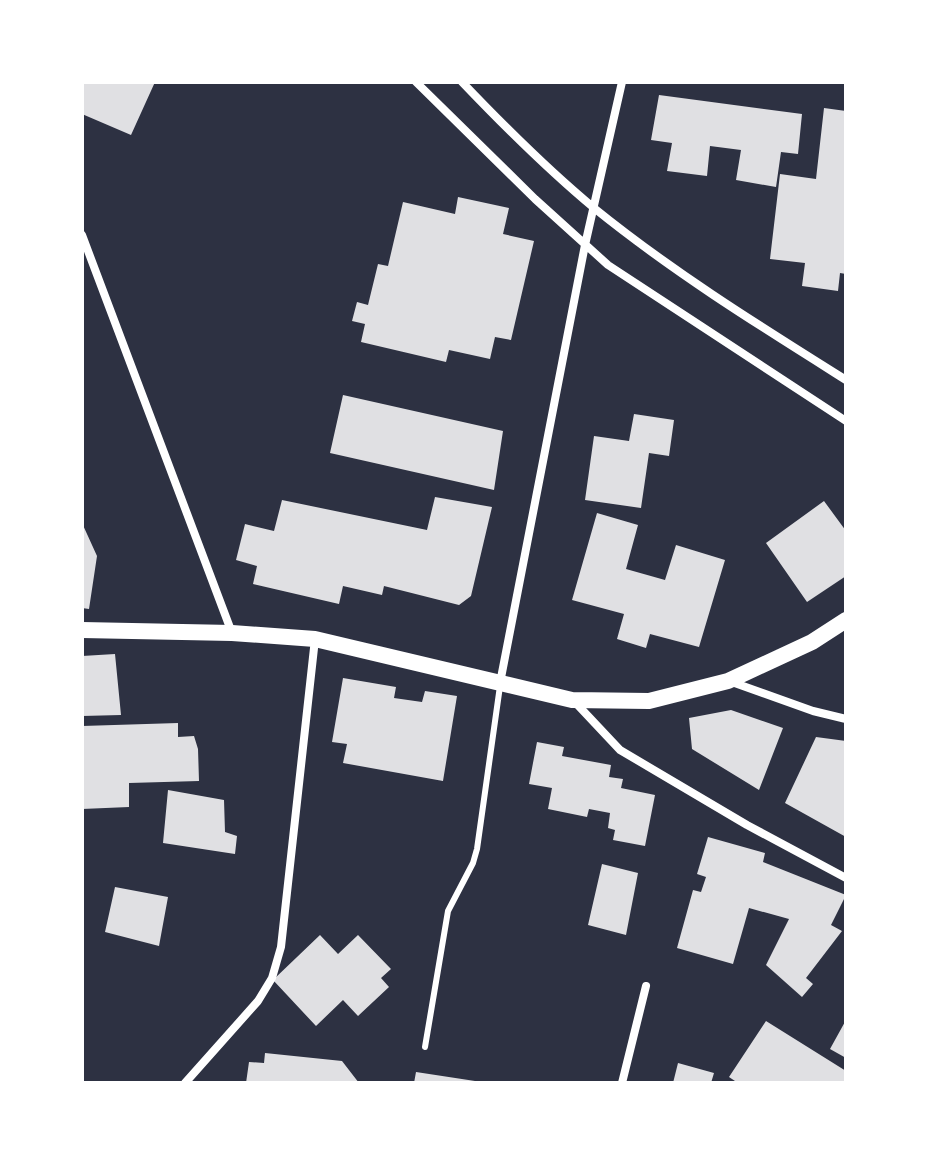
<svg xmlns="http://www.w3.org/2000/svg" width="928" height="1165" font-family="Ubuntu,sans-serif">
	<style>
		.building { fill: #e0e0e3 }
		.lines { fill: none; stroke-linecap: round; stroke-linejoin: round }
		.service { stroke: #fff; stroke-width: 6 }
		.minor { stroke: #fff; stroke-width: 8 }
		.secondary { stroke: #fff; stroke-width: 16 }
	</style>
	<rect width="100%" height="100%" fill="#2d3142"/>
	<!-- building -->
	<path class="building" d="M82,82H155L131,135L82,114Z
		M659,95L802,114L798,154L781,152L776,187L736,180L741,150L710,146L707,176L667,171L672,143L651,140Z
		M824,108L846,111V274L840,273L838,291L802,286L805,263L770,259L780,174L816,179Z
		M458,197L509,208L503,234L534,241L511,340L495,337L490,359L449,350L446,362L361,342L365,324L352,321L357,302L368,305L378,264L388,266L403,202L455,214Z
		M343,395L503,431L494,490L330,453Z
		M634,414L674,420L669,456L649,453L641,508L585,500L594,436L629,441Z
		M435,497L492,507L471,596L459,605L384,586L382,595L343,586L339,604L253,584L257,566L236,560L245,524L274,531L282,500L427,530Z
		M824,501L846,531V576L807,602L766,543Z
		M597,513L638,525L626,569L665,580L676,545L725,560L699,647L650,634L646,648L617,639L624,614L572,600Z
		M82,523L97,556L89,609L82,608Z
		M115,654L121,715L82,716V656Z
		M343,678L396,687L394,698L422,702L425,691L457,696L443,781L343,763L347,744L332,742Z
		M731,710L783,728L759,790L692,749L689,718Z
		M178,723V737L194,736L198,749L199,781L129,783V807L82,809V726Z
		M816,737L846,741V837L785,803Z
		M537,742L564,747L562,756L611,765L609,777L623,779L621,788L655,795L645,846L613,840L615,830L608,828L610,813L589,809L587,817L548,809L552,788L529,784Z
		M168,790L224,800L225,832L237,836L235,854L163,843Z
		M708,837L765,853L763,862L846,895L831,925L842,931L806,978L813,984L802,997L766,965L789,919L749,908L733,964L677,948L693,890L701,892L706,877L697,874Z
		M602,864L638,873L626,935L588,925Z
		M115,887L168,897L159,946L105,932Z
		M320,935L338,954L358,935L391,969L381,978L389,987L358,1016L343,1000L316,1026L273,980Z
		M846,1020V1058L830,1049Z
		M766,1021L846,1071V1083H738L729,1077Z
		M265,1053L342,1061L359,1083H246L249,1062L264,1063Z
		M678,1063L714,1073L711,1083H673Z
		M416,1072L475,1081V1083H414Z"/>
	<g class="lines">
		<!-- service -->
		<path class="service" d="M425,1047L448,911L473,863L477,849L500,686"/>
		<!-- minor -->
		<path class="minor" d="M416,82L535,199L608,265L846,421
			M462,82C504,126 547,169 594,208C673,272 760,326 846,380
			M82,235L232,633
			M729,681L813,711L846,719
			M500,683L585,245L622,82
			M573,700L620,750L747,825L846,878
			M185,1083L258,1001L272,978L281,947L315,639
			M622,1083L646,986"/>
		<!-- secondary -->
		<path class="secondary" d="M82,630L232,633L315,639L572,700L649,701L728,681L812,642L846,620"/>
	</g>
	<!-- border -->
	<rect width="928" height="1165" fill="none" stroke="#ffffff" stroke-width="168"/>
</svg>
